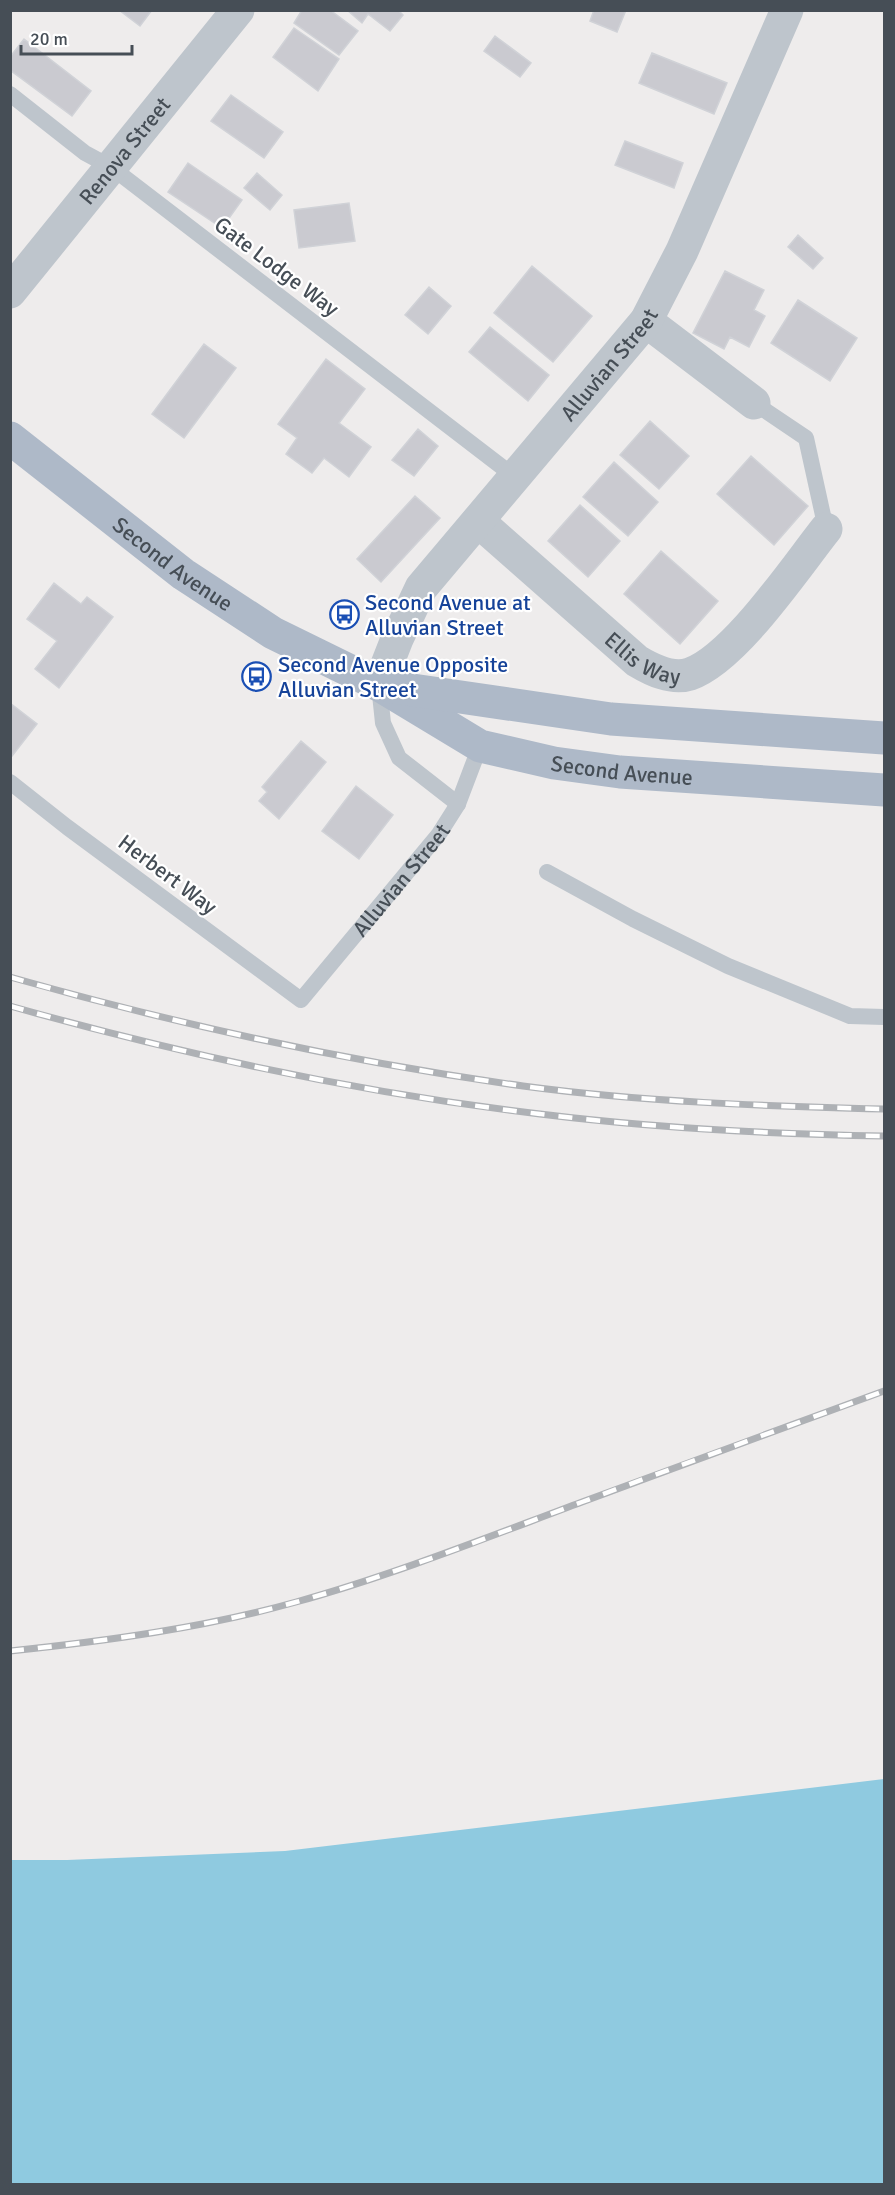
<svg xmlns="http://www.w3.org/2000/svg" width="895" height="2195" font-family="Signika,sans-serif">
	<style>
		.water { fill: #8fcae0 }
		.building { fill: #cacad0; stroke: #d0d2d7; stroke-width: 1.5 }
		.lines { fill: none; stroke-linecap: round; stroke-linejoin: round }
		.lane { stroke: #bec5cc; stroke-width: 16 }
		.street { stroke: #bec5cc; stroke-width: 33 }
		.primary { stroke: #aeb9c8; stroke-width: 33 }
		.rail-casing { stroke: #aeb1b5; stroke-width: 7 }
		.rail { stroke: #fff; stroke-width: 4.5; stroke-dasharray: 14; stroke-linecap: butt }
		.labels { text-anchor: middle; stroke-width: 4.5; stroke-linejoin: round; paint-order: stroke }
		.street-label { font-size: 22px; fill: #464e56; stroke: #fff }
		.transit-label { font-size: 22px; fill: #164399; stroke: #fff; text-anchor: start }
	</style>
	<rect width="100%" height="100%" fill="#eeecec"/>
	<!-- water -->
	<path class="water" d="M884,1779V2184H11V1860H67L285,1851Z"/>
	<!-- building -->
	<path class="building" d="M119,10H152L140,26Z
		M302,10H330L358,31L339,55L294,23Z
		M347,10H398L403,15L390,31L368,14L362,23Z
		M594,10H626L617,32L590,21Z
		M294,28L339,59L318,91L273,57Z
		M495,36L531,63L520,77L484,51Z
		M24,39L91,91L72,116L10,70V57Z
		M652,53L727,83L714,114L639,83Z
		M231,95L283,132L264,158L211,121Z
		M625,141L683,163L674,188L615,165Z
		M188,163L242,200L222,228L168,192Z
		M257,173L282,195L270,210L244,188Z
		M349,203L355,241L299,248L294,210Z
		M798,235L823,258L813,269L788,247Z
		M532,266L592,316L553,362L494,313Z
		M725,271L764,290L754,310L765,316L749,347L730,337L724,349L693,333Z
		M429,287L451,306L428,334L405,315Z
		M798,300L857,338L830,381L771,343Z
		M490,327L549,375L528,401L469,352Z
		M204,344L236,368L184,438L152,414Z
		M326,359L365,389L339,423L371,447L349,477L324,458L312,473L286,454L297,438L278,424Z
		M650,421L689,456L659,489L620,455Z
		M418,429L438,446L414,476L392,460Z
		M751,456L808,506L774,545L717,494Z
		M614,462L658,502L628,536L583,497Z
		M415,496L440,518L381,582L357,559Z
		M580,505L620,541L588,577L548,541Z
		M661,551L718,601L680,644L624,594Z
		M54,583L81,604L87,597L113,617L59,688L35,669L57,641L27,619Z
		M10,703L37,724L12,756L10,755Z
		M301,741L326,762L279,819L259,801L267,792L262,787Z
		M356,786L393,815L359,859L322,831Z"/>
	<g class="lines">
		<!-- lane -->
		<g class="lane">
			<path d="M10,94L85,153L111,167L515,477"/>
			<path d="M754,403L806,438L826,529"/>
			<path d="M379,685L383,723L399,758L458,804"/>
			<path id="s1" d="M10,782L67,827L301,1000L439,834L458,804L480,746"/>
			<path d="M547,872L633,919L728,966L850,1016L884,1017"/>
		</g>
		<!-- street -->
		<g class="street">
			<path id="s2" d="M10,292L238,10"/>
			<path d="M646,321L754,403"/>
			<path id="s3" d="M478,521L637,661C652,670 672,680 690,674C735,658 795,568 826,529"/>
			<path id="s4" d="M379,685L397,639L421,588L646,321L682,251L787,10"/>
		</g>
		<!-- primary -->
		<g class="primary">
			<path id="s5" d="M10,438L183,574L273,633L379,685L480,746L554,763L620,772L884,790"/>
			<path d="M392,687L611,719L884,738"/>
		</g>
		<defs>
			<path id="rail" d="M10,977C179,1025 350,1062 523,1086C643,1102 764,1106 884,1109
				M10,1006C184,1055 361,1093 540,1114C654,1128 769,1134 884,1136
				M10,1651C106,1641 203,1628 296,1602C393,1575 488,1537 582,1502C683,1464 784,1428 884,1391"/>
		</defs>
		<!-- rail casing -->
		<use href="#rail" class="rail-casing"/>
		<!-- rail -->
		<use href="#rail" class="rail"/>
	</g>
	<!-- icons -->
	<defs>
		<symbol id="bus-ring" viewBox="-11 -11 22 22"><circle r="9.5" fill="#fff" stroke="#1a4fb4" stroke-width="1.5"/><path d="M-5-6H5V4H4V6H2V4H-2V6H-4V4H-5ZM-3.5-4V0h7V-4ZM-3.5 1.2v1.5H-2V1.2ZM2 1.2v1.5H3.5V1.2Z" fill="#1a4fb4"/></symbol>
	</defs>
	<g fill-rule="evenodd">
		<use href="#bus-ring" x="328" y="598" width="33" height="33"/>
		<use href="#bus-ring" x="240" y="660" width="33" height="33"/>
	</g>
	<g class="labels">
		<!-- street labels -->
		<g class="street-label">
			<text dy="8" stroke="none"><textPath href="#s2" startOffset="182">Renova Street</textPath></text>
			<text transform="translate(277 266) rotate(37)" y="8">Gate Lodge Way</text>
			<text dy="8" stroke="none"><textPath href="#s4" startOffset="398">Alluvian Street</textPath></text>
			<text dy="8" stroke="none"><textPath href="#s5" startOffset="206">Second Avenue</textPath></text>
			<text dy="8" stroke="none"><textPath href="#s3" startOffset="216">Ellis Way</textPath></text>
			<text dy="8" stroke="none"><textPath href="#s5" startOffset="708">Second Avenue</textPath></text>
			<text transform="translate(168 874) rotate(37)" y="8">Herbert Way</text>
			<text dy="8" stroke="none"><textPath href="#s1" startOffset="520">Alluvian Street</textPath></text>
		</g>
		<!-- transit labels -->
		<g class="transit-label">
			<text x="365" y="610">Second Avenue at<tspan x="365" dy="25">Alluvian Street</tspan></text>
			<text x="278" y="672">Second Avenue Opposite<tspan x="278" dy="25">Alluvian Street</tspan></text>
		</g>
	</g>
	<!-- border -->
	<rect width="895" height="2195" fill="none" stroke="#464e56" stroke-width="24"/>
	<!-- scale -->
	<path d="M21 45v9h111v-9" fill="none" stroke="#464e56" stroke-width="3"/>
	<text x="30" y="45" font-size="18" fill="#464e56" stroke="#ffffff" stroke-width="4.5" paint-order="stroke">20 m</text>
</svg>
